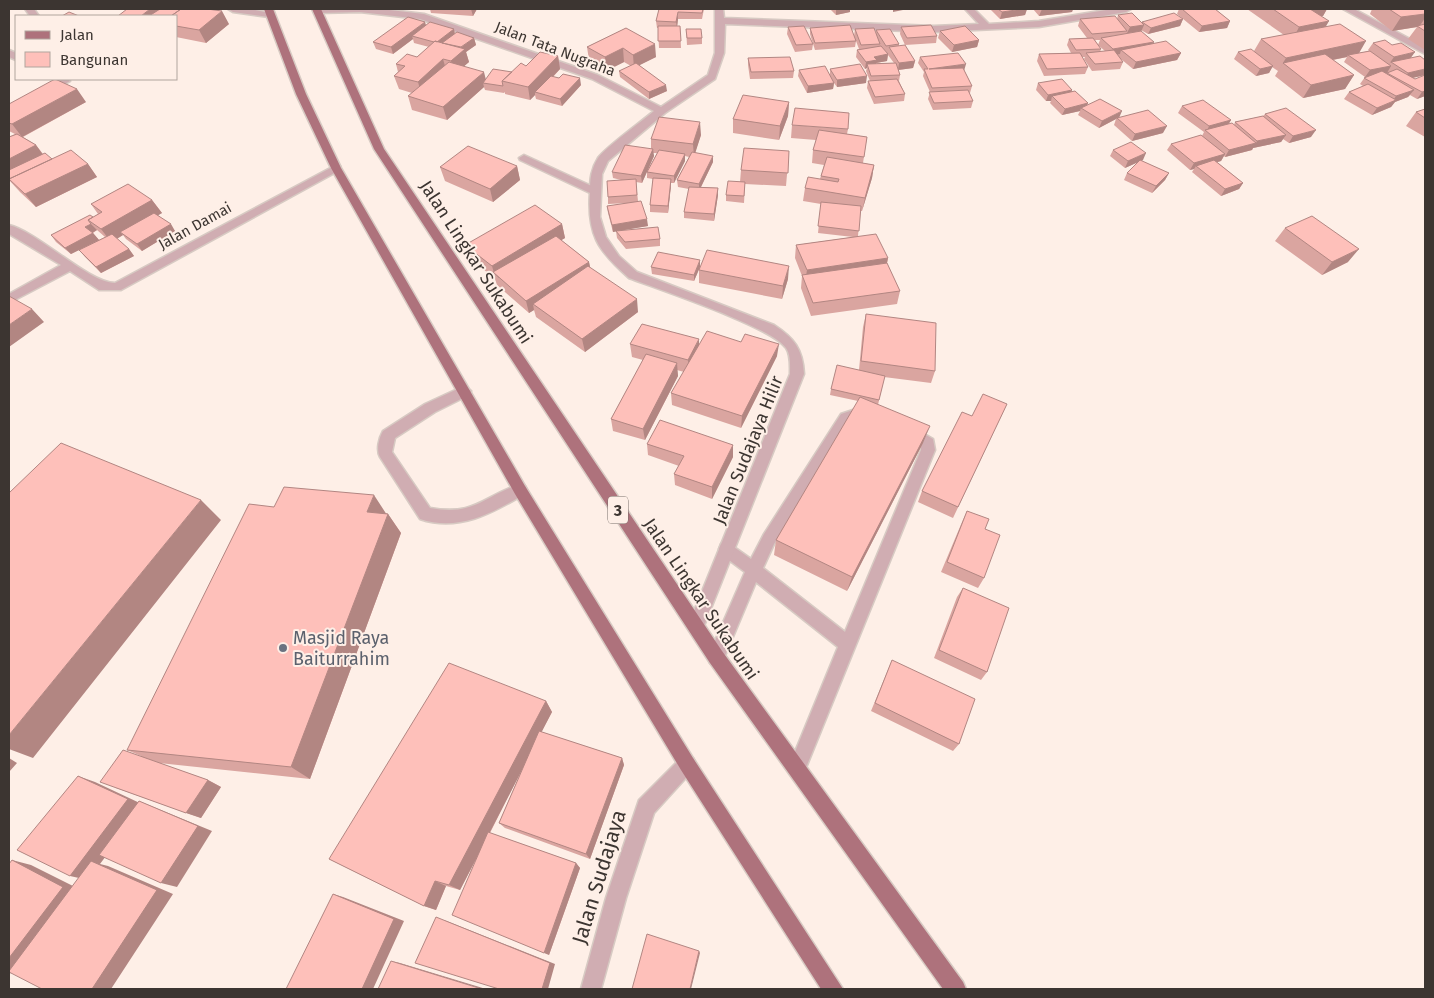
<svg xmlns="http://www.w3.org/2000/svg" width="1434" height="998" font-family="'Fira Sans',sans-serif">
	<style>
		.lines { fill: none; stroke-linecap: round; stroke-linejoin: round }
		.lane-casing { stroke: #d7cac3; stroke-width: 3 }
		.street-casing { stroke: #d7cac3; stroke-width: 3 }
		.primary-casing { stroke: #d7cac3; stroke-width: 3 }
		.lane { fill: #d0adb2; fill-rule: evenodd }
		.street { fill: #d0adb2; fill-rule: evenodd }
		.primary { fill: #ae727c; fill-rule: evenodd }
		.wall { fill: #daa5a0; fill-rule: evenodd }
		.shaded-wall { fill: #b28682 }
		.building { fill: #fec0ba; stroke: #b28682 }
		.worship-dot { fill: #6b7280; stroke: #feefe7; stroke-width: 2 }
		.labels { text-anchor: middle; stroke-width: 4; stroke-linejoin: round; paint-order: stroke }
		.far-street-label { font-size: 15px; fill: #3c3531; stroke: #feefe7 }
		.shield { fill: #feefe7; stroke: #766d68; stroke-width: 1 }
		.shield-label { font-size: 16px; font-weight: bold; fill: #3c3531 }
		.street-label { font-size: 18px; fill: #3c3531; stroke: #feefe7 }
		.worship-label { font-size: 18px; fill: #5b616d; stroke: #feefe7; text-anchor: start }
		.near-street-label { font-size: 21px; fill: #3c3531; stroke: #feefe7 }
	</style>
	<rect width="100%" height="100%" fill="#feefe7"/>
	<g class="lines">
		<defs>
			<path id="lane" d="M524,155L598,189L600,191L598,193H590L520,160L519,158Z
				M464,386L471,391L469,395L435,412L395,438L392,452L430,508C475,516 482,497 520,484L525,486L527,490L525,494C492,513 459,532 420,519L380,457C376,450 379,438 383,431L425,404Z
				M859,408L875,412L877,416L875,420C866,423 860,418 851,422L774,544L763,568L845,632L921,450V446L902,435L900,431L902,427H912L933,439L935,450L803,775L797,778L791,775L788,769L838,647L756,582L722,663L716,665L710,663L708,657L745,572L721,554L719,549L721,544L727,542L751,559L764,534L841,414Z"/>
			<path id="street" d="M25,9H34L39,16H30Z
				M228,9H251L274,14L269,17L233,12Z
				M313,9H381L424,14L598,75L661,107L708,75L715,53V9H723L724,18L934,26L979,24L965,9H974L989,24L1039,21L1112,9H1131L1126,12L1039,27L934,32L725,24L724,53L715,79L665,113L608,161L602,174L600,217L606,237L619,256L637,272L774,325C794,338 803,349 804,374L704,626L702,631L696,634L690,631L688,626L790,374C790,366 791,355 786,348C772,327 658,289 629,278C597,250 587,234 590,192C590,179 591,169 598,158C606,147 641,122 654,111L592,79L420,19L360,12L317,13L314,12Z
				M1343,9H1354L1425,47V54Z
				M9,50L16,53V60L9,57Z
				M56,79H68L70,81L9,115V108L58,81Z
				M336,165L340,166V170L121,290H99L70,271L9,303V294L61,265L9,234V225C38,232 89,283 115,283Z
				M687,755L693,758L696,764L693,770L654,813L626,898L601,989H581L606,898L639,800L681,758Z"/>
			<path id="primary" d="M264,9H273L306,94L341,168L525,486L693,758L843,989H821L681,770L515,494L331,168L296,94Z
				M312,9H321L384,149L722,651L963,982L966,989H943L710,663L374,149Z"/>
		</defs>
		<!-- lane casing -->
		<use href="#lane" class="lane-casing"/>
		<!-- street casing -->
		<use href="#street" class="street-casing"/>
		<!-- primary casing -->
		<use href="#primary" class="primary-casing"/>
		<!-- lane -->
		<use href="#lane" class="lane"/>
		<!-- street -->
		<use href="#street" class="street"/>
		<!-- primary -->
		<use href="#primary" class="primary"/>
	</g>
	<!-- wall -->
	<path class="wall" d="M430,9H477L473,16L431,13Z
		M659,9H704L702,19H678L677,26H680L681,48H659L658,28H657L656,21Z
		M830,9H850V12L836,15Z
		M990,9H1027L1025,15L1000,19Z
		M1033,9H1073L1072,12L1039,16Z
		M1179,9H1215L1230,21L1227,28L1199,32L1177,14Z
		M1247,9H1327L1323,16H1321L1326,27L1359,53L1369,51L1368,50L1373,43L1411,58L1425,75L1413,78L1425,96L1417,99L1410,95L1408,97L1395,102L1391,107L1372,115L1344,99L1349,92L1363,86L1360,84L1365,77L1344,62L1347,57L1333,60L1354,75L1345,89L1303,98L1275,76L1278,71L1272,67L1269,73L1256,76L1234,59L1238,52L1254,51L1261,39L1284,35Z
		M1372,9H1425V50L1408,39L1417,27L1392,31L1370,14Z
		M1118,15L1142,23V22L1183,19L1180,26L1148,34L1141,30V31L1153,44L1181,53L1177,60L1133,69L1121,59L1123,62L1120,69L1092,71L1084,59L1085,57H1082L1088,67L1085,74L1044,76L1037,61L1039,54L1071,53L1067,45L1069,39L1087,38L1078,26L1080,19H1117ZM1095,40H1100L1098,45L1105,51L1100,52L1101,49Z
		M176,16L229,24L206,43L176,37Z
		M426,25L454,29L455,34L474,38L476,45L466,52L469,62L464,66L486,80L512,72L526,66L558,56L560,69L553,77L581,85L562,106L536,99L535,95L530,100L505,94V92L504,93L485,90L484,87L447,120L412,110L408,96L412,93L399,89L394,76L398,72L396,64L417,57L429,47L414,43L413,39L393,54L376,49L373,42Z
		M788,27L813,44L812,50L795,52L787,34Z
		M901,27L937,36L936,43L905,45L900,34Z
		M626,28L656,57L639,65L667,91L649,99L620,77L619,71L631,66L624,62L606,71L589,60L587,47Z
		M810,28L854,36L855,29L876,34V30L899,44V46L915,61L913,68L898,70L900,75L899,81L905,94L904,101L874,104L867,88L868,81H870L866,71L867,68L865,69L856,57L857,50L859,49L856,41L855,47L815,50L810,34ZM888,55L894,63L876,64V63L887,61Z
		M686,29L702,38V44L687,45Z
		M940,31L979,40L977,47L952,52L938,38Z
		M920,57L964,70L972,86L970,93H969L973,101L971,108L933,110L928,99L930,92L923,76L924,72L918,63Z
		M748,58L794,71L793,78L750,79L748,65Z
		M830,69L866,83L837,87L834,83L833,89L807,93L798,76L799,70L830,74Z
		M1038,83L1072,90V92L1088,103L1087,105L1119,118L1163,133L1132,141L1114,125L1116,119L1099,128L1078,115L1080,111L1062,115L1050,103L1051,101H1046L1036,90Z
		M86,102L23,137L36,145L43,154L52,159L88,164L97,177L36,207L20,192L9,180V137L15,134L9,131V104Z
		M789,102L788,116L779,140L733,133V119Z
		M1182,106L1231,120L1228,124L1234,125L1235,122L1263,116L1265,114L1311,137L1289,143L1283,139L1281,142L1253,148L1252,150L1225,157L1224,156L1221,161L1217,162L1243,183L1239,189L1221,196L1192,172L1194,169L1190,170L1167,150L1171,144L1202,136L1204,132L1178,113Z
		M1425,109V137L1406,126L1416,112Z
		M792,125L848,129L847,134L867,137L863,163L874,165L872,178L862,211H860L858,236L888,258L887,264L900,291L897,304L811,316L801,288L802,276L795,258L796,245L853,237L818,233L821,204L803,201L805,188L820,179L824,165L812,163L813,150L816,140L791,138Z
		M701,135L695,152L713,162L701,187L718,188V195L714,221L684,218V212L689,189L678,187L677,180L689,157L685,156V161L674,183H671L668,213L650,212V205L653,179L647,178V172L657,153H653L654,156L642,183L636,182L638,201L648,226L616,231L660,239V246L626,249L617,238L616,231L613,232L608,213L607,206L629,203L608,204V197L621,180L613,178L612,172L651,149V139Z
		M1113,150L1143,160L1141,161L1169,173L1165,180L1152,193L1124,180L1127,173L1138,162L1125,168L1110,156Z
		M789,151L786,186L745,184L744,203L726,201V195L740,182L741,170Z
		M517,166L520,180L493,202L445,181L440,167Z
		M152,200L162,213L158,215L175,231L142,251L126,239L123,235L117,239L129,249L134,256L101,273L85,257L79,250L105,237L97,230L93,233L99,240L71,254L56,242L51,235L93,217L98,214L91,204Z
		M562,224L565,238L561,240L589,262L590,268L638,312L585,352L536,317L534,310L529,313L497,285L495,279L470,258L465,245Z
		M1285,228L1348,262L1322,275L1275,241Z
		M651,267H700L694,281L652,274Z
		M699,270L788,279L782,299L699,283Z
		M866,314L935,371L931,383L884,377L878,405L923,443L847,591L774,555L776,540L858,401L830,395L831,389L859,370L863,327Z
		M630,344L699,345L777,356L741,428L672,405L671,393L684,372L677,370L678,376L645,440L613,431L611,419L643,360L632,357Z
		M1007,404L953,518L918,502L922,491L972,416Z
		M647,444L733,445V457L712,499L675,485L674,474L679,466L648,455Z
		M967,511L985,529L984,578L978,588L941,572L962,522Z
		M386,513L388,514L401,533L310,779L159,763L208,780L221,787L201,818L116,788L141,756L127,750Z
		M963,588L987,672L981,680L934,658L957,597Z
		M892,660L959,744L953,751L871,711Z
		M546,701L552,712L541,732L622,758L624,765L590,859L505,828L499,823L524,765L490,833L576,863L580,868L549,955L482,848L460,890L446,886L436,910L424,906L329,859Z"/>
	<!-- shaded-wall -->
	<path class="shaded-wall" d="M150,9H162L153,16H141Z
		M471,9H477L473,16Z
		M836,9H850V12L836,15Z
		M893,9H908L893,12Z
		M1023,9H1027L1025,15L1000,19L1002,12Z
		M1042,9H1073L1072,12L1039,16Z
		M1312,9H1327L1323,16L1305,20Z
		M222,11L229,24L206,43L199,30Z
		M678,12V19L677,28L676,22Z
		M1425,14V18L1419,27L1417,26V27L1392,31L1401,17Z
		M1183,19L1180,26L1148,34L1151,28Z
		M1230,21L1227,28L1199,32L1202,26Z
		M1329,21L1321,35L1292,41L1299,27Z
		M425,22L427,28L412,36L413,39L393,54L391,47Z
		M1144,25L1141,32L1127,33L1130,27Z
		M454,29L455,36L445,44L436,43Z
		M474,38L476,45L466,52L469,62L454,75L451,61L459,49Z
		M979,40L977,47L952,52L954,45Z
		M1366,41L1358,55H1348L1347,57L1290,68L1283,63L1278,71L1286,58Z
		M1154,42L1151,49L1121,50L1120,54L1110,56L1113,49Z
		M655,44L656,57L634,68L633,55Z
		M623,48L624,62L606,71L605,57Z
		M1415,52L1410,59L1391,62L1389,64L1394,57Z
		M1181,53L1177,60L1133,69L1136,62Z
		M888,54L887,61L876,63V67L867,64V68L865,69L866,62L874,57Z
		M558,56L560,69L537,93L535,92V95L530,100L528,87Z
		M443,59L447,73L422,96L418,82Z
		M915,61L913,68L898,70L899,63Z
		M966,64L964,71L929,69Z
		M1273,66L1269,73L1256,76L1260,69Z
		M1391,66L1387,73L1365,77L1370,70Z
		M1425,69V75L1403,80L1408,73Z
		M484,72L487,84L483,83L484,87L447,120L443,107Z
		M1354,75L1345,89L1303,98L1311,85Z
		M867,76L866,83L837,87V80Z
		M580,78L581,85L562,106L560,99Z
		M834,83L833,89L807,93L808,86Z
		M666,85L667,91L649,99V92Z
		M77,89L86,102L22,137L12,124Z
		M1072,90L1070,97L1052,96L1051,101H1046L1048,95Z
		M1414,90L1408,97L1395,102L1391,107L1372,115L1377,108L1392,102L1396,96Z
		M1425,91V96L1417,99L1422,92Z
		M789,102L788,116L779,140L780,126Z
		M1088,103L1085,110L1081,108L1080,111L1062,115L1065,109Z
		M1122,111L1119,118H1117L1116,119L1099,128L1102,121Z
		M1231,120L1227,127L1207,131L1209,126Z
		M700,122L701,135L694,157L693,144Z
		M1167,126L1163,133L1132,141L1135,134Z
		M1316,130L1311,137L1289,143L1293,136Z
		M1286,135L1281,142L1253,148L1252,150L1225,157L1229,150L1256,143L1257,141Z
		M36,145L46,159L9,178V159Z
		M653,149L654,156L642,183L641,176Z
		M1146,153L1143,160L1125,168L1128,161Z
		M685,154V161L674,183V176Z
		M1225,154L1221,161L1198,168L1196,166L1194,169L1190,170L1194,163Z
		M713,156V162L699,191V184Z
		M88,164L97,177L36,207L25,194Z
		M874,165L872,178L862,211L865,198Z
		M517,166L520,180L493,202L490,189Z
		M1169,173L1165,180L1152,193L1156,186Z
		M671,179V186L668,213V206Z
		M1243,183L1239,189L1221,196L1225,189Z
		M718,188V195L714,221V214Z
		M152,200L162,213L124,235L120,232L123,235L111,242L101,229Z
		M647,219L648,226L613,232L612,225Z
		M91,224L97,230L90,234L85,227Z
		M171,224L175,231L142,251L137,244Z
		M562,224L565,238L499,278L494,273L492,266Z
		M93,233L99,240L71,254L65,248Z
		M129,249L134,256L101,273L96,267Z
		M1359,249L1348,262L1322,275L1332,262Z
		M888,258L885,271L805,283L807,270Z
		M700,260V267L694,281V275Z
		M589,262L592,276L533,304L534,310L529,313L526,301Z
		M789,266L788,279L782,299L783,286Z
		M637,299L638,312L585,352L582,339Z
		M32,309L44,322L9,347V325Z
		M699,339V352L689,373L688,360Z
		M779,344L777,356L741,428L742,416Z
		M677,363L678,376L645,440L643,429Z
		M930,426L923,443L847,591L852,577Z
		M733,445V457L712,499V487Z
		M374,495L387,515L367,512Z
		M201,500L221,520L33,758L9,749V735Z
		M388,514L401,533L310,779L291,767Z
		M546,701L552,712L460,890L449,885Z
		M9,758L17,763L9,772Z
		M622,758L624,765L590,859L586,854Z
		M78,776L95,782L144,805L100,864L108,866L173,894L111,989H92L88,880L70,876Z
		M208,780L221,787L201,818L186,813Z
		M139,801L212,831L177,887L161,883Z
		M12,860L31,865L81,890L19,974L9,973Z
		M576,863L580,868L549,955L544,953Z
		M435,881L446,886L436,910L424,906Z
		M333,894L343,897L404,921L373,989H362Z
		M444,920L555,964L548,989H542Z
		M699,951L700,953L691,989H690Z
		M391,961L400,963L486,989H482Z"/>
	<!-- building -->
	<path class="building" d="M127,9H150L141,16H118Z
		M160,9H181L171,16H149Z
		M181,9H207L222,11L199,30L176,26V16H171Z
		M659,9H703L702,13L678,12L676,22L656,21Z
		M998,9H1023L1002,12Z
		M1182,9H1215L1230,21L1202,26Z
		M1273,9H1310L1329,21L1299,27Z
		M1389,9H1425V14L1401,17Z
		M69,12L79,16H62Z
		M1132,13L1144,25L1130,27L1118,15Z
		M1174,13L1183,19L1151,28L1142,22Z
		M1115,16L1127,31L1092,34L1080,19Z
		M408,17L425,22L391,47L373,42Z
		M430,22L454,29L437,42L435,41L434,42L412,36Z
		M1340,24L1366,41L1286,58L1261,39Z
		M1425,24V31L1417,26Z
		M850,25L856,41L815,43L810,28Z
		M931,25L937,36L907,38L901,27Z
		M658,26H680L681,41H658Z
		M804,26L813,44L796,45L788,27Z
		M965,26L979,40L954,45L940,31Z
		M626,28L655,44L633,55L623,48L605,57L587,47Z
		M874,28L880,44L861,45L855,29Z
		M686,29H701L702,38H687Z
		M890,29L899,44L886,46L876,30Z
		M1141,31L1154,42L1113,49L1101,38Z
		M457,32L474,38L461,47L442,43Z
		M1093,38L1101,49L1076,50L1069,39Z
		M1385,40L1392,45L1401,43L1415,52L1394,57L1373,43Z
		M435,41L465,49L451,61L443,59L418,82L394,76L405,66L396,64L407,54L417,57Z
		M1166,41L1181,53L1136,62L1121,50Z
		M905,45L915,61L899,63L889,47Z
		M881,46L888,54L874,57L877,60L866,62L857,50Z
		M1251,49L1273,66L1260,69L1238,52Z
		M1114,50L1123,62L1095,64L1086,53Z
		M1370,51L1391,66L1370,70L1348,55Z
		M540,52L558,56L528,87L502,81L521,63L526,66Z
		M958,53L966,64L929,69L963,68L972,86L932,88L924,69H928L920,57Z
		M1080,53L1088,67L1047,69L1039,54Z
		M1325,54L1354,75L1311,85L1283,63Z
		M1420,56L1425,60V69L1408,73L1391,62Z
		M790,57L794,71L751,72L748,58Z
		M449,62L484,72L443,107L408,96Z
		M636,63L666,85L649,92L619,71Z
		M896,63L900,75L871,76L867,64Z
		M860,64L867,76L837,80L830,69Z
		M825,66L834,83L808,86L799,70Z
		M493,69L512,72L502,81L503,86L483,83Z
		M1397,69L1415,79L1425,75V91L1422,92L1387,73Z
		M1382,71L1414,90L1396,96L1364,78Z
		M563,74L580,78L560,99L535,92L551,76L559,78Z
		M55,79L77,89L12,124L9,123V104Z
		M897,79L905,94L875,97L868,81Z
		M1062,79L1072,90L1048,95L1038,83Z
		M1368,84L1396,100L1377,108L1349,92Z
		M968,90L973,101L934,103L929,92Z
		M1075,91L1088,103L1065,109L1052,96Z
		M743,95L789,102L780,126L733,119Z
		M1100,99L1122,111L1102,121L1081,108Z
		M1203,100L1231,120L1209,126L1182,106Z
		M795,108L849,113L848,129L792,125Z
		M1286,108L1316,130L1293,136L1265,114Z
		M1425,109V118L1416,112Z
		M1148,110L1167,126L1135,134L1117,118Z
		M1263,116L1286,135L1257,141L1235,122Z
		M659,117L700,122L693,144L651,139Z
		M1232,123L1256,143L1229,150L1205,130Z
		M819,130L867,137L864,157L813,150Z
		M17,134L36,145L9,159V137Z
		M1201,135L1225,154L1194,163L1171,144Z
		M1131,142L1146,153L1128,161L1113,150Z
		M625,145L653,149L641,176L612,172Z
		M468,146L517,166L490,189L440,167Z
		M744,148L789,151L788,173L741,170Z
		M71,150L88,164L25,194L9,179Z
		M659,150L685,154L674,176L647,172Z
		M692,152L713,156L699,184L677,180Z
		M45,153L52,159L9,179V170Z
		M827,157L874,165L865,198L805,188L808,177L838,182L839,179L821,176Z
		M1140,160L1169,173L1156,186L1127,173Z
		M1214,160L1243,183L1225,189L1196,166Z
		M653,178L671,179L668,206L650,205Z
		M636,179L637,195L608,197L607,181Z
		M728,181L745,182L744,196L726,195Z
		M128,184L152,200L101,229L88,220L102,212L91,204Z
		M689,187L718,188L714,214L684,212Z
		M641,201L647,219L612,225L607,206Z
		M821,202L861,206L859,231L818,226Z
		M535,205L562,224L492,266L465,245Z
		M154,213L171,224L137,244L120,232Z
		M90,215L93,217L88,220L91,224L85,227L93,233L65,248L51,235Z
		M1312,216L1359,249L1332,262L1285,228Z
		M658,227L660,239L625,242L616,231Z
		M112,234L129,249L96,267L79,250Z
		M876,234L888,258L807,270L796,245Z
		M556,236L589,262L526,301L493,272Z
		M707,250L789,266L783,286L699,270Z
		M658,252L700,260L694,275L651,267Z
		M887,263L900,291L813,303L802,275Z
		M588,266L637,299L582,339L533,304Z
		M9,296L32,309L9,325Z
		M866,314L936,323L935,371L861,361Z
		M642,324L699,339L688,360L630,344Z
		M707,331L741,342L745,334L779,344L742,416L671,393Z
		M646,354L677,363L643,429L611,419Z
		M837,365L885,376L879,400L831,389Z
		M983,394L1007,404L958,507L922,491L962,412L972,416Z
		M860,397L930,426L852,577L776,540Z
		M660,420L733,445L712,487L674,474L684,456L647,444Z
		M61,443L201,500L9,735V493Z
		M284,487L374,495L367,512L388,514L291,767L127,750L249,504L274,507Z
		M967,511L989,519L985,529L1000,535L984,578L947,562Z
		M963,588L1009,608L987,672L939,650Z
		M892,660L975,699L959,744L875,703Z
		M449,663L546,701L449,885L435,881L424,906L329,859Z
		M539,731L622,758L586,854L499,823Z
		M123,750L208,780L186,813L100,782Z
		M78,776L128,799L70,876L17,850Z
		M139,801L198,826L161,883L99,855Z
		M488,832L576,863L544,953L452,915Z
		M12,860L63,887L9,958V864Z
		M91,861L157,890L92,989H42L9,972V971Z
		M333,894L394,919L362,989H286Z
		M436,917L550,963L542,989H499L415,963Z
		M647,934L699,951L690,989H632Z
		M391,961L482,989H378Z"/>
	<!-- markers -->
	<circle class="worship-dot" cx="283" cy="648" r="5"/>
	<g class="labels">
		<!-- far-street labels -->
		<g class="far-street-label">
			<text transform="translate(555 49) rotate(21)" y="5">Jalan Tata Nugraha</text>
			<text transform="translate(195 226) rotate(-29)" y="5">Jalan Damai</text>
		</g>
		<!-- shield labels -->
		<rect class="shield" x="608" y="496.5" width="20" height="27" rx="4"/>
		<g class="shield-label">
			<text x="618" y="516">3</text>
		</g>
		<!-- street labels -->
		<g class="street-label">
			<text transform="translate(476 262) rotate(57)" y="6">Jalan Lingkar Sukabumi</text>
			<text transform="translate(748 450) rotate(-68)" y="6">Jalan Sudajaya Hilir</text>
			<text transform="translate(701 599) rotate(56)" y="6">Jalan Lingkar Sukabumi</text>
		</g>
		<!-- worship labels -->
		<g class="worship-label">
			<text x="293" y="644">Masjid Raya<tspan x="293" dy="21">Baiturrahim</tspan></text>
		</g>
		<!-- near-street labels -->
		<g class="near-street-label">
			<text transform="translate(599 877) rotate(-73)" y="7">Jalan Sudajaya</text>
		</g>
	</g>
	<!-- border -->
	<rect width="1434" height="998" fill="none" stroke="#3c3531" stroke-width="20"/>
	<!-- legend -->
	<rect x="15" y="15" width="162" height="65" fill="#feefe7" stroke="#b0a59e"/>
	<rect x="25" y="31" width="25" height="8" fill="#ae727c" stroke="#b0a59e"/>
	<text x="60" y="40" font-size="15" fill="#3c3531">Jalan</text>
	<rect x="25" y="52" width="25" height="15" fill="#fec0ba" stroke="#b0a59e"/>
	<text x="60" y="65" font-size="15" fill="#3c3531">Bangunan</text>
</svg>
